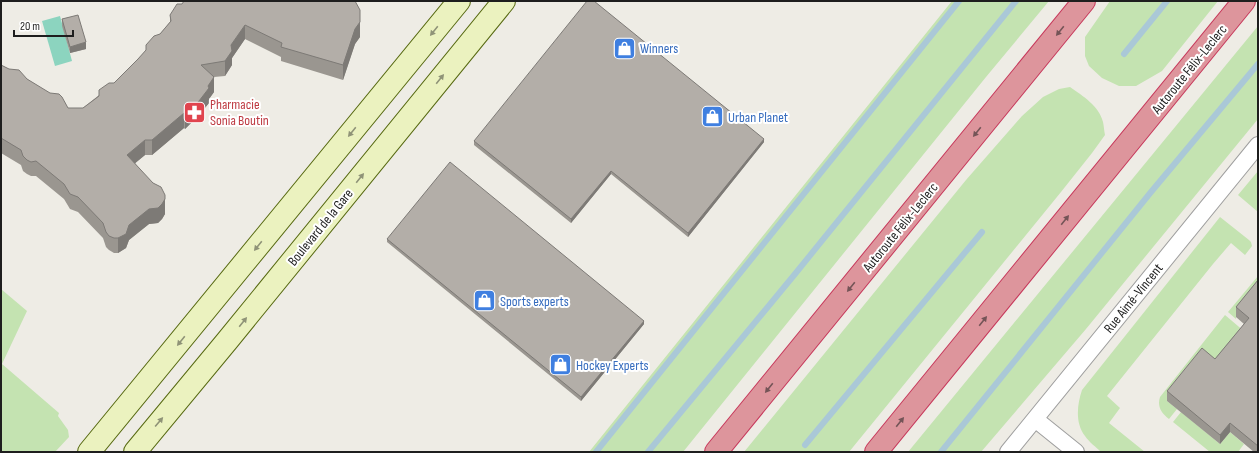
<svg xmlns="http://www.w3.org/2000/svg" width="1259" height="453" font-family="'Sofia Sans Condensed',sans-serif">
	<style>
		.grass { fill: #c4e3b1 }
		.pitch { fill: #8cd4bf }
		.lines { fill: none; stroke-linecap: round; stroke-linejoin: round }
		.stream { stroke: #aac8d7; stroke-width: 6 }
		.minor-casing { stroke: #9f9f9f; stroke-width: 18 }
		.secondary-casing { stroke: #576911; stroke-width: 24 }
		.motorway-casing { stroke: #c7385b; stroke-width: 24 }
		.minor { stroke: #fff; stroke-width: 16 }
		.secondary { stroke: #ebf2bf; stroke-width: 22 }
		.motorway { stroke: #dd959c; stroke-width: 22 }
		.wall { fill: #9a9690 }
		.shaded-wall { fill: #7d7a76 }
		.building { fill: #b3aea8; stroke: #7d7a76 }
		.oneway { fill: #8f9377 }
		.oneway2 { fill: #745457 }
		.labels { text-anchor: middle; stroke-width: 4; stroke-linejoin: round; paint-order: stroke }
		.shop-label { font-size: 14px; fill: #366cbe; stroke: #fff; text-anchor: start }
		.street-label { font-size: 14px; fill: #1e1e1e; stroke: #fff }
		.health-label { font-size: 14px; fill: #be3a42; stroke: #fff; text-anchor: start }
	</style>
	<rect width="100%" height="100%" fill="#eeece5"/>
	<!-- grass -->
	<path class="grass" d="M952,1H1049L986,77L683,452H589Z
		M1110,1H1218L1162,71L1136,86H1119L1102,78L1089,66L1085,56V37Z
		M1258,26V119L1086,329L981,452H908Z
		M1070,87C1083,96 1099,106 1103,122C1104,126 1104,131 1105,135L1092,153L1061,192L849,452H744L966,180L1022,116L1043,97L1059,89Z
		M1258,171V212L1238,195Z
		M1220,217L1249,240L1251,242L1252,246L1245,255L1231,243L1213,264L1107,396L1120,408L1109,423L1145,452H1101C1096,447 1089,442 1085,436C1075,423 1077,405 1082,390Z
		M1258,276V290L1236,317V319L1228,312Z
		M1,289L27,311L2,364L59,413L58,416L68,430L69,437L55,452H1Z
		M1225,315L1245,332L1215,369L1167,401L1177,409L1169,419C1161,413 1157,406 1160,397Z
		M1181,412L1220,444L1230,432L1244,444L1238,452H1210L1173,422Z"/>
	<!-- pitch -->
	<path class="pitch" d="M60,16L72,61L55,66L42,21Z"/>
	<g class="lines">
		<!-- stream -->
		<path class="stream" d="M1124,54L1167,1
			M805,445L982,232
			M596,452L959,1
			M648,452L795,274L1016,1
			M941,452L1151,192L1258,64"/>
		<defs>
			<path id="minor" d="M1035,419L1076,452
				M1008,452L1258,145"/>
			<path id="secondary" d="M89,452L459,1
				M135,452L227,341L504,1"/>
			<path id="motorway" d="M716,452L1084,1
				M876,452L1244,1"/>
		</defs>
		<!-- minor casing -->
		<use href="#minor" class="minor-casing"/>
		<!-- secondary casing -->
		<use href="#secondary" class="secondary-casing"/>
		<!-- motorway casing -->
		<use href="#motorway" class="motorway-casing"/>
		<!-- minor -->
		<use href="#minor" class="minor"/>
		<!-- secondary -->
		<use href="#secondary" class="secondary"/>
		<!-- motorway -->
		<use href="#motorway" class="motorway"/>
	</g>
	<!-- wall -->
	<path class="wall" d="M182,4L360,25V37L355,44L343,80L281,61V57L245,39L232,58V65L225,76L214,77V92L209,99V103L199,115L185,129L184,128L152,155H145L135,163L165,209V214L162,219L158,223L149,224L129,240L126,248L118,253H114L109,250L106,247L103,238L78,212L70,209L64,199L36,176H31L27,174L23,171L21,165L1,153V65L27,79L68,108H83L114,83L146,51V45L160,34L170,22V15Z
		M62,19L86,49L70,53L62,26Z
		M474,141L764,142L688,237L611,174L571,223L474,145Z
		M387,239L644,324L581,401L387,242Z
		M1258,280V452H1254L1230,432L1220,444L1167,401V391L1215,359L1244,324L1236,317V307Z"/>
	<!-- shaded-wall -->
	<path class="shaded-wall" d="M360,10V37L355,44L343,80V65Z
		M245,25V39L232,58V65L225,76V61L231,45Z
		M86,42V49L70,53V47Z
		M214,77V92L209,99V103L199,115L185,129V114L208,86Z
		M184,113V128L152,155V140Z
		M764,139V142L688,237V233Z
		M145,140V155L127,170V155Z
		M611,171V174L571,223V219Z
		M165,195V214L162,219L158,223L149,224L129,240L126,248L118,253V238L129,225Z
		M644,321V324L581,401V397Z
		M1230,423V432L1220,444V435Z"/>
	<!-- building -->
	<path class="building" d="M184,1H355L360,10V22L355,29L343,65L281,47L282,43L245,25L231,45L232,51L225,61L201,65L214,77L208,86L209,88L199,101L185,114L184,113L152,140H145L127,155L153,183L161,187L165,195V199L162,204L158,208L149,209L129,225L126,234L118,238H114L109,236L106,232L103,223L78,197L70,194L64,184L36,161L31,162L27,160L23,156L21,150L1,138V65L9,69L19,70L27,79L50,93L59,94L62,97L68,108H83L99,96V90L109,83H114L138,59L146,50V45L154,36L160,34L171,21L170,15L177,4H182Z
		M587,1H594L764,139L688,233L611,171L571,219L474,141Z
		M78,15L86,42L70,47L62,19Z
		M450,162L644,321L581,397L387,239Z
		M1258,280V446L1230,423L1220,435L1167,391L1202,348L1215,359L1249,318L1236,307Z"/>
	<!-- one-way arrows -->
	<defs><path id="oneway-solid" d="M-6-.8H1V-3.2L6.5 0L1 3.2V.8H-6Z"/></defs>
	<g class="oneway">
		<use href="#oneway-solid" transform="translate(434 31) rotate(129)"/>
		<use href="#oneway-solid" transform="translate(440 79) rotate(-51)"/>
		<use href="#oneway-solid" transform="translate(352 132) rotate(129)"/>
		<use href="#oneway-solid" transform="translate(360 178) rotate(-51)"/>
		<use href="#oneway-solid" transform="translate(258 246) rotate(129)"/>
		<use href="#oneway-solid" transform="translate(243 322) rotate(-51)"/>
		<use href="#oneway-solid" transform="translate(181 341) rotate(129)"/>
		<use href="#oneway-solid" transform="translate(159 422) rotate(-50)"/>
	</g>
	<g class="oneway2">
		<use href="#oneway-solid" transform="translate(1060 31) rotate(129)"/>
		<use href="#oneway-solid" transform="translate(977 132) rotate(129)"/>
		<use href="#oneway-solid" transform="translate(1065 220) rotate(-51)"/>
		<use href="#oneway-solid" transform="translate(851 287) rotate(129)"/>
		<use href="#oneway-solid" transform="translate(983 321) rotate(-51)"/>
		<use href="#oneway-solid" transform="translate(769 388) rotate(129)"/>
		<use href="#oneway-solid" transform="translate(900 422) rotate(-51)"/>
	</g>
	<!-- icons -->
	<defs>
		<symbol id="shop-square" viewBox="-11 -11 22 22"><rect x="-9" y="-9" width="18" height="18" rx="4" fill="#3f7fe0" stroke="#fff"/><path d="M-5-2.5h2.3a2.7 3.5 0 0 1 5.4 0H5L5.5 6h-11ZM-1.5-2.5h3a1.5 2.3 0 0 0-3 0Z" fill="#fff"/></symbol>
		<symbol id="pharmacy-square" viewBox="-11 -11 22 22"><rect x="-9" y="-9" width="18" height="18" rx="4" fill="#e0444e" stroke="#fff"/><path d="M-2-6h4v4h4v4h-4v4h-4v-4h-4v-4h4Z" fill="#fff"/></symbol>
	</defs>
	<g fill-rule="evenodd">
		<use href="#shop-square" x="612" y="36" width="25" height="25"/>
		<use href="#pharmacy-square" x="182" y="100" width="25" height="25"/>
		<use href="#shop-square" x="700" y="104" width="25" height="25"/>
		<use href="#shop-square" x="472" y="288" width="25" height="25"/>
		<use href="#shop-square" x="548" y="352" width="25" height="25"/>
	</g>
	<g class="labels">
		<!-- shop labels -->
		<g class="shop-label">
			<text x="640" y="53">Winners</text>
			<text x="728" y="122">Urban Planet</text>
			<text x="500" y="306">Sports experts</text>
			<text x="576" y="370">Hockey Experts</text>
		</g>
		<!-- street labels -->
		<g class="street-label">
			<text transform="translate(1189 69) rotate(-51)" y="5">Autoroute Félix-Leclerc</text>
			<text transform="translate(320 227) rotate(-51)" y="5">Boulevard de la Gare</text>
			<text transform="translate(900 227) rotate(-51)" y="5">Autoroute Félix-Leclerc</text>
			<text transform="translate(1133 298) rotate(-51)" y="5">Rue Aimé-Vincent</text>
		</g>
		<!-- health labels -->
		<g class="health-label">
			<text x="210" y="109">Pharmacie<tspan x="210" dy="16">Sonia Boutin</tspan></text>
		</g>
	</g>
	<!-- border -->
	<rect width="1259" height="453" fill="none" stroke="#1e1e1e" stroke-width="4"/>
	<!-- scale -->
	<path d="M14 30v6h59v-6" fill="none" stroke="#1e1e1e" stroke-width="2"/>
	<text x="20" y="30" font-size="12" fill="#1e1e1e" stroke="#ffffff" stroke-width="3" paint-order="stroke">20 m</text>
</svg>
